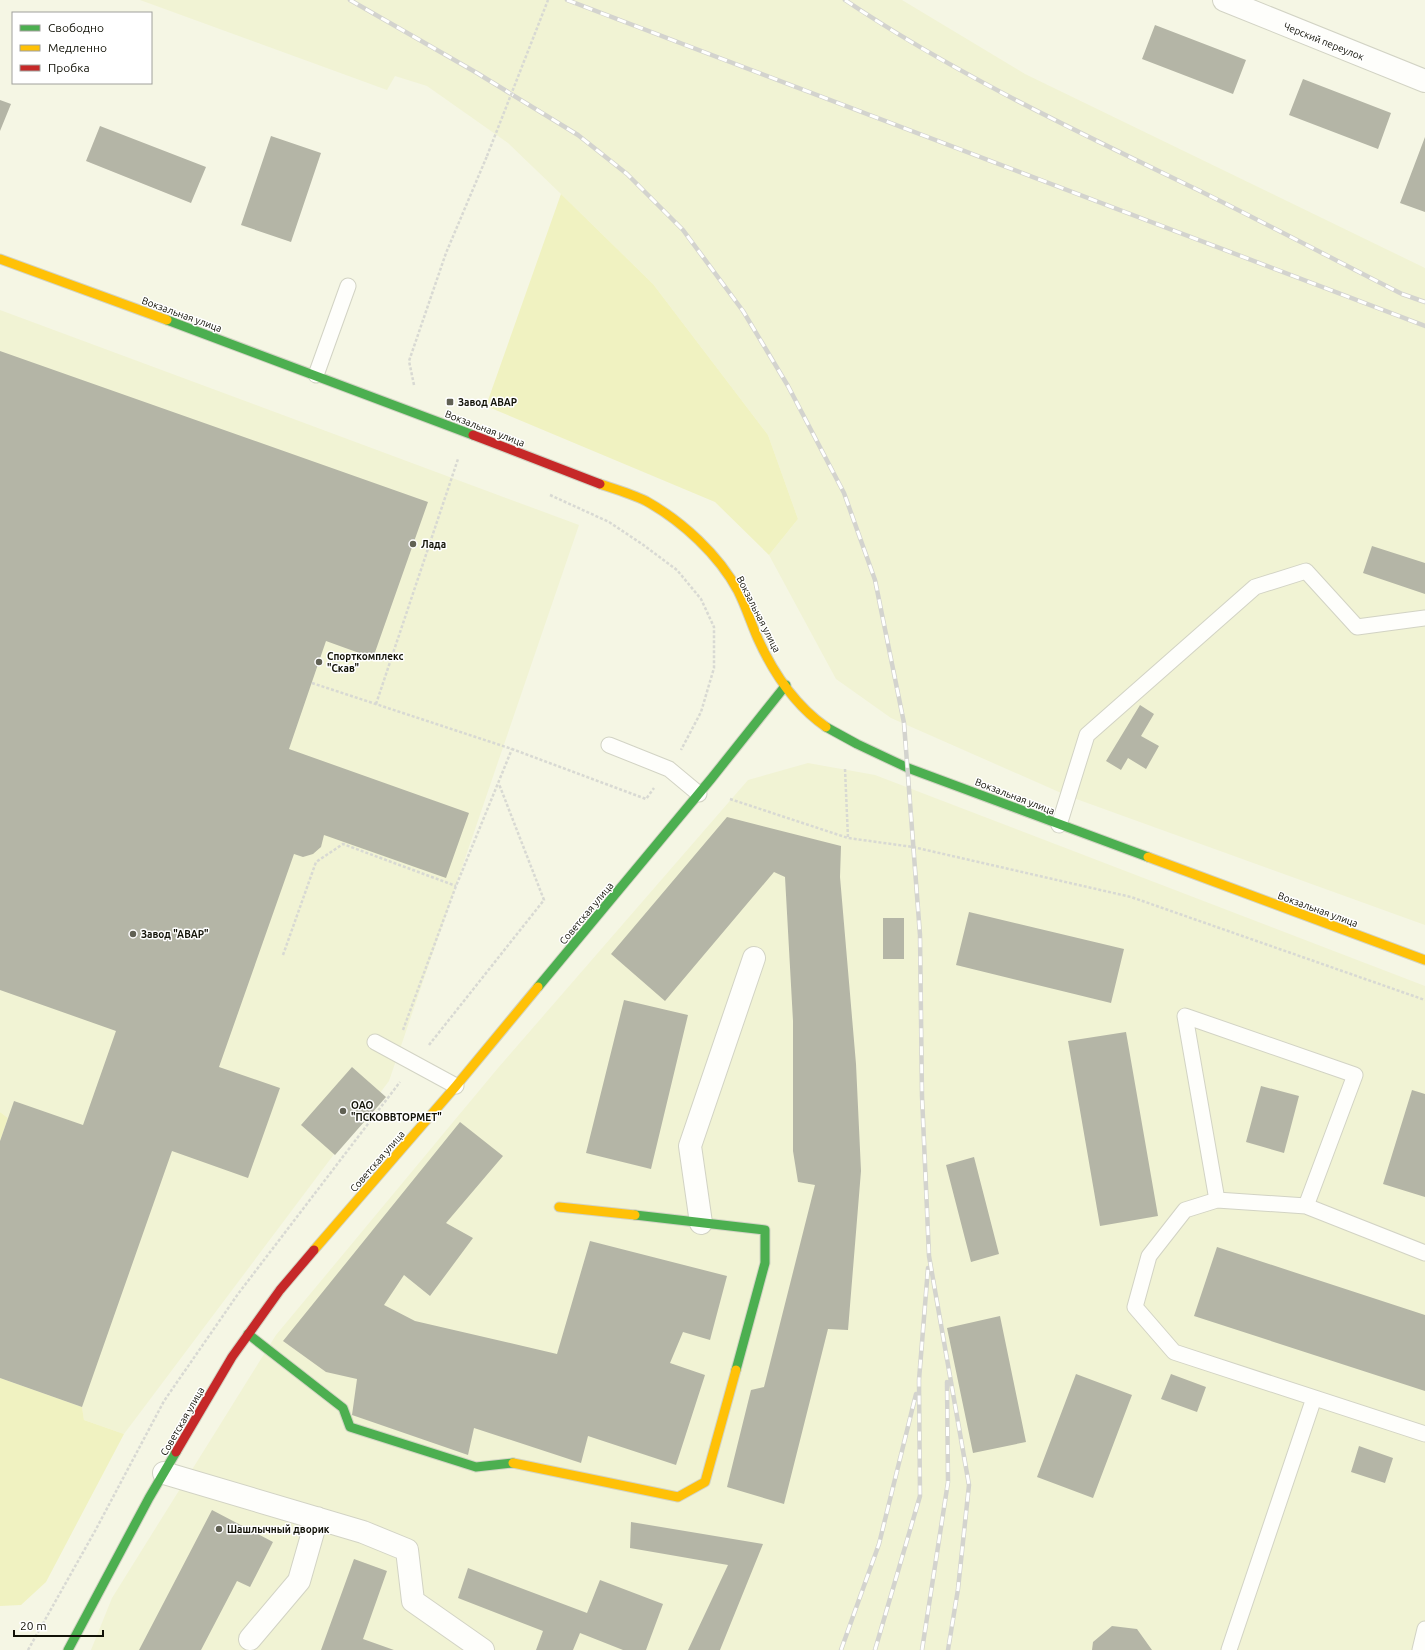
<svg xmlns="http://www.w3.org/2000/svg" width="1425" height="1650" font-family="Ubuntu,sans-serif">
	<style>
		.built { fill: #f1f3d4 }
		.green { fill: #f0f2c1 }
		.building { fill: #b4b5a6 }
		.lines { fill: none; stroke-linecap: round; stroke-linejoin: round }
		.lane-casing { stroke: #d2d3c4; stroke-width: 17 }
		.street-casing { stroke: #d2d3c4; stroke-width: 24 }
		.fast-casing { stroke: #d2d3c4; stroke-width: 11 }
		.slow-casing { stroke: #d2d3c4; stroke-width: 11 }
		.jam-casing { stroke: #d2d3c4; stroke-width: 11 }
		.path { stroke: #d8d9d3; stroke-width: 2.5; stroke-dasharray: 3 2; stroke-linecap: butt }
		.lane { stroke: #fefefb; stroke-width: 15 }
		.street { stroke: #fefefb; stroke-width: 22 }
		.fast { stroke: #4caf50; stroke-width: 9 }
		.slow { stroke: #ffc107; stroke-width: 9 }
		.jam { stroke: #c62828; stroke-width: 9 }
		.rail-casing { stroke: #d3d3ce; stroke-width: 4.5 }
		.rail { stroke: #fff; stroke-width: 3; stroke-dasharray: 9; stroke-linecap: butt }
		.path-bridge { stroke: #d8d9d3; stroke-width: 2.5; stroke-dasharray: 3 2; stroke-linecap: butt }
		.poi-dot { fill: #616154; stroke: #fff; stroke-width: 1.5 }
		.labels { text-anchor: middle; stroke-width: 3; stroke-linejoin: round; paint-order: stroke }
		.street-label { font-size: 10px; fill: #111106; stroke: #fff }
		.poi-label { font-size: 10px; font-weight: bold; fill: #111106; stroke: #fff; text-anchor: start }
	</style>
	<rect width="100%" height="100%" fill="#f5f6e4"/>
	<!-- built -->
	<path class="built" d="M140,0H902L1025,74L1425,268V925L1068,796L891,718L836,679L769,555L798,519L768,435L653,284L561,194L508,143L427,86L395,76L387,90Z
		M0,310L579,525L389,1081L124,1434L84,1420L82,1407L0,1378V1141L8,1118L0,1112Z
		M808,763L875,775L1425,986V1650H91L112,1598L276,1335L498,1068L748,780Z"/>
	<!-- green -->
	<path class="green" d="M561,194L653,284L768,435L798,519L769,555L715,502L486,406Z
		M0,1112L8,1118L0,1141Z
		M0,1378L82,1407L84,1420L124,1434L46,1582L21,1605L0,1606Z"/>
	<!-- building -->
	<path class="building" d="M1155,25L1246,60L1233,94L1142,59Z
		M1303,79L1391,113L1378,149L1289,115Z
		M0,100L11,104L0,131Z
		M100,126L206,167L191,203L86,161Z
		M271,136L321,153L291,242L241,225Z
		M1425,137V212L1400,203Z
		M0,351L428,502L373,658L326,641L289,749L469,813L446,878L324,835L321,847L313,854L303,857L294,854L219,1067L280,1088L248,1178L172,1151L82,1407L0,1378V1141L14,1101L83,1125L116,1031L0,990Z
		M1372,546L1425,563V594L1363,573Z
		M1140,705L1154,714L1141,736L1159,746L1146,769L1128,758L1121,770L1106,761Z
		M727,817L841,846L840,877L856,1064L861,1171L848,1330L828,1329L784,1504L727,1487L751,1390L764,1387L815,1185L798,1182L793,1151V1021L785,877L774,872L665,1001L611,954Z
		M969,912L1124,949L1111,1003L956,965Z
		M883,918H904V959H883Z
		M624,1000L688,1015L651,1169L586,1153Z
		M1126,1032L1158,1216L1100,1226L1068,1041Z
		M352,1067L386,1097L335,1155L301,1125Z
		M1261,1086L1299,1096L1284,1153L1246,1142Z
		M1412,1090L1425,1094V1197L1383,1184Z
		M460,1122L503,1156L446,1223L473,1238L430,1296L404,1275L384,1305L415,1321L557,1354L590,1241L727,1276L710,1340L683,1332L670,1363L705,1375L676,1465L588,1436L581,1463L474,1428L468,1455L352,1415L357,1379L326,1372L283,1341Z
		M974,1157L999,1254L971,1262L946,1165Z
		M1217,1247L1425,1315V1391L1194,1316Z
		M1000,1316L1026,1442L973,1453L947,1328Z
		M1076,1374L1132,1395L1093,1498L1037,1477Z
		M1171,1374L1206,1387L1197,1412L1161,1399Z
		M1359,1446L1393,1458L1385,1483L1351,1472Z
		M212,1510L273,1542L250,1587L237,1581L201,1650H139Z
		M631,1522L763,1544L720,1650H688L728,1565L630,1548Z
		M354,1559L387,1571L363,1639L394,1650H321Z
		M468,1568L587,1613L600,1580L663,1604L646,1650H623L580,1633L573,1650H536L543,1631L458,1598Z
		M1112,1626L1137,1629L1152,1650H1092L1093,1642Z"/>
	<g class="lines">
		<defs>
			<path id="lane" d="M316,375L348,286
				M609,745L669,769L699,794
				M1059,825L1087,735L1255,587L1306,571L1357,627L1425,618
				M375,1042L456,1086
				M1217,1200L1185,1016L1355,1075L1306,1206
				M1425,1253L1306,1206L1217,1200L1185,1210L1149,1256L1135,1307L1174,1352L1425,1434
				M1229,1650L1314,1398
				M1420,1650L1425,1629"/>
			<path id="street" d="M1224,0L1425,81
				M701,1223L690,1146L754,958
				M164,1473L363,1532L407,1550L413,1601L483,1650
				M250,1639L299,1581L317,1518"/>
			<path id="fast" d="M167,320L473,435
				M826,727L857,744L908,768L1148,857
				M538,987L711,779L786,685
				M635,1215L765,1230V1263L736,1370
				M248,1334L343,1408L350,1427L476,1467L513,1463
				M68,1650L149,1498L176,1452"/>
			<path id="slow" d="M0,259L167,320
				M600,484C615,489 632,494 646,501C682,521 719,555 738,591C746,607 751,623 758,639C773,672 796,706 826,727
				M1148,857L1425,960
				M559,1207L635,1215
				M314,1250L456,1086L538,987
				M513,1463L678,1497L705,1482L736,1370"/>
			<path id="jam" d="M473,435L600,484
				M176,1452L232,1357L280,1290L314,1250"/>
		</defs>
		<!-- lane casing -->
		<use href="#lane" class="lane-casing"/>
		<!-- street casing -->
		<use href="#street" class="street-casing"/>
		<!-- fast casing -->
		<use href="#fast" class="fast-casing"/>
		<!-- slow casing -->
		<use href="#slow" class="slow-casing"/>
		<!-- jam casing -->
		<use href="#jam" class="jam-casing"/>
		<!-- path -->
		<path class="path" d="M414,385L409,361L446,253L487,156
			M550,495L609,522L642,544L677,570L701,599L714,627V668L701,712L681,750
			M312,683L512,749L646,799L654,788
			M376,704L458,459
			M845,769L848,838
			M730,799L848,838L913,847L1131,897L1425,1000
			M283,955L316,862L343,844L456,886
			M403,1030L456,886L512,749
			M429,1045L544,900L499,784
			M28,1650L95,1531L164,1401L238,1294L400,1082"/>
		<!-- lane -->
		<use href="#lane" class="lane"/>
		<!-- street -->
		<use href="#street" class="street"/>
		<!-- fast -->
		<use href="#fast" class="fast"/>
		<!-- slow -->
		<use href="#slow" class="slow"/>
		<!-- jam -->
		<use href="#jam" class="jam"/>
		<defs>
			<path id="rail" d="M350,0L477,73L578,135L627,174L683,230L743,311L788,386L844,493L875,580L904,723L920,935L922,1096L929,1256L969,1485L958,1589L948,1650
				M567,0L1425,326
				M845,0C955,74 1076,131 1196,189C1265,223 1333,259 1402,294L1425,302
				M841,1650L879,1544L916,1394
				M875,1650L920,1496L919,1380L928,1268
				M922,1650L948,1482L947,1382"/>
		</defs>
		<!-- rail casing -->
		<use href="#rail" class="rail-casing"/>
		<!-- rail -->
		<use href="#rail" class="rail"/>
		<!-- path-bridge -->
		<path class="path-bridge" d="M487,156L548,0"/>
	</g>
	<!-- markers -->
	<g class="poi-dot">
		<rect x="446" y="398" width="8" height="8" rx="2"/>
		<circle cx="413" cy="544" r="4"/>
		<circle cx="319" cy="662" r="4"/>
		<circle cx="133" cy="934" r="4"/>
		<circle cx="343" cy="1111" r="4"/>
		<circle cx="219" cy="1529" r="4"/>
	</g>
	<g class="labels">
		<!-- street labels -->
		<g class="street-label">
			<text transform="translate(1324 41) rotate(22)" y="4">Черский переулок</text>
			<text transform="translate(182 314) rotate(20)" y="4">Вокзальная улица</text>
			<text transform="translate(485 428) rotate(21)" y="4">Вокзальная улица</text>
			<text transform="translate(759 614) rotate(63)" y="4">Вокзальная улица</text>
			<text transform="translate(1015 796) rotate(21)" y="4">Вокзальная улица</text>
			<text transform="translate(1318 909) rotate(20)" y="4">Вокзальная улица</text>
			<text transform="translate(586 913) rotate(-50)" y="4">Советская улица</text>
			<text transform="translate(377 1161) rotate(-49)" y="4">Советская улица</text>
			<text transform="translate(182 1421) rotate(-60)" y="4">Советская улица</text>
		</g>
		<!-- poi labels -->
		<g class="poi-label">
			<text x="458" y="406">Завод АВАР</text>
			<text x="421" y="548">Лада</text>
			<text x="327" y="660">Спорткомплекс<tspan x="327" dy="12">"Скав"</tspan></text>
			<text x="141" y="938">Завод "АВАР"</text>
			<text x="351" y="1109">ОАО<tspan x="351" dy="12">"ПСКОВВТОРМЕТ"</tspan></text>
			<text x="227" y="1533">Шашлычный дворик</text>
		</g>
	</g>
	<!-- legend -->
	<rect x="12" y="12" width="140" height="72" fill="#ffffff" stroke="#a0a09b"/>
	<rect x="20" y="25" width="20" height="6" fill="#4caf50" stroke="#a0a09b"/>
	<text x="48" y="32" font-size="12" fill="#111106">Свободно</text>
	<rect x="20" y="45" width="20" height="6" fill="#ffc107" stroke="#a0a09b"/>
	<text x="48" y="52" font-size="12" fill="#111106">Медленно</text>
	<rect x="20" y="65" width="20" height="6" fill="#c62828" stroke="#a0a09b"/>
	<text x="48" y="72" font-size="12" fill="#111106">Пробка</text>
	<!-- scale -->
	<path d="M14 1630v6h89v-6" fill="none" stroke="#111106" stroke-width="2"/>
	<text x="20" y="1630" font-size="12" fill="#111106" stroke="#ffffff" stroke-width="3" paint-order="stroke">20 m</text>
</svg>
